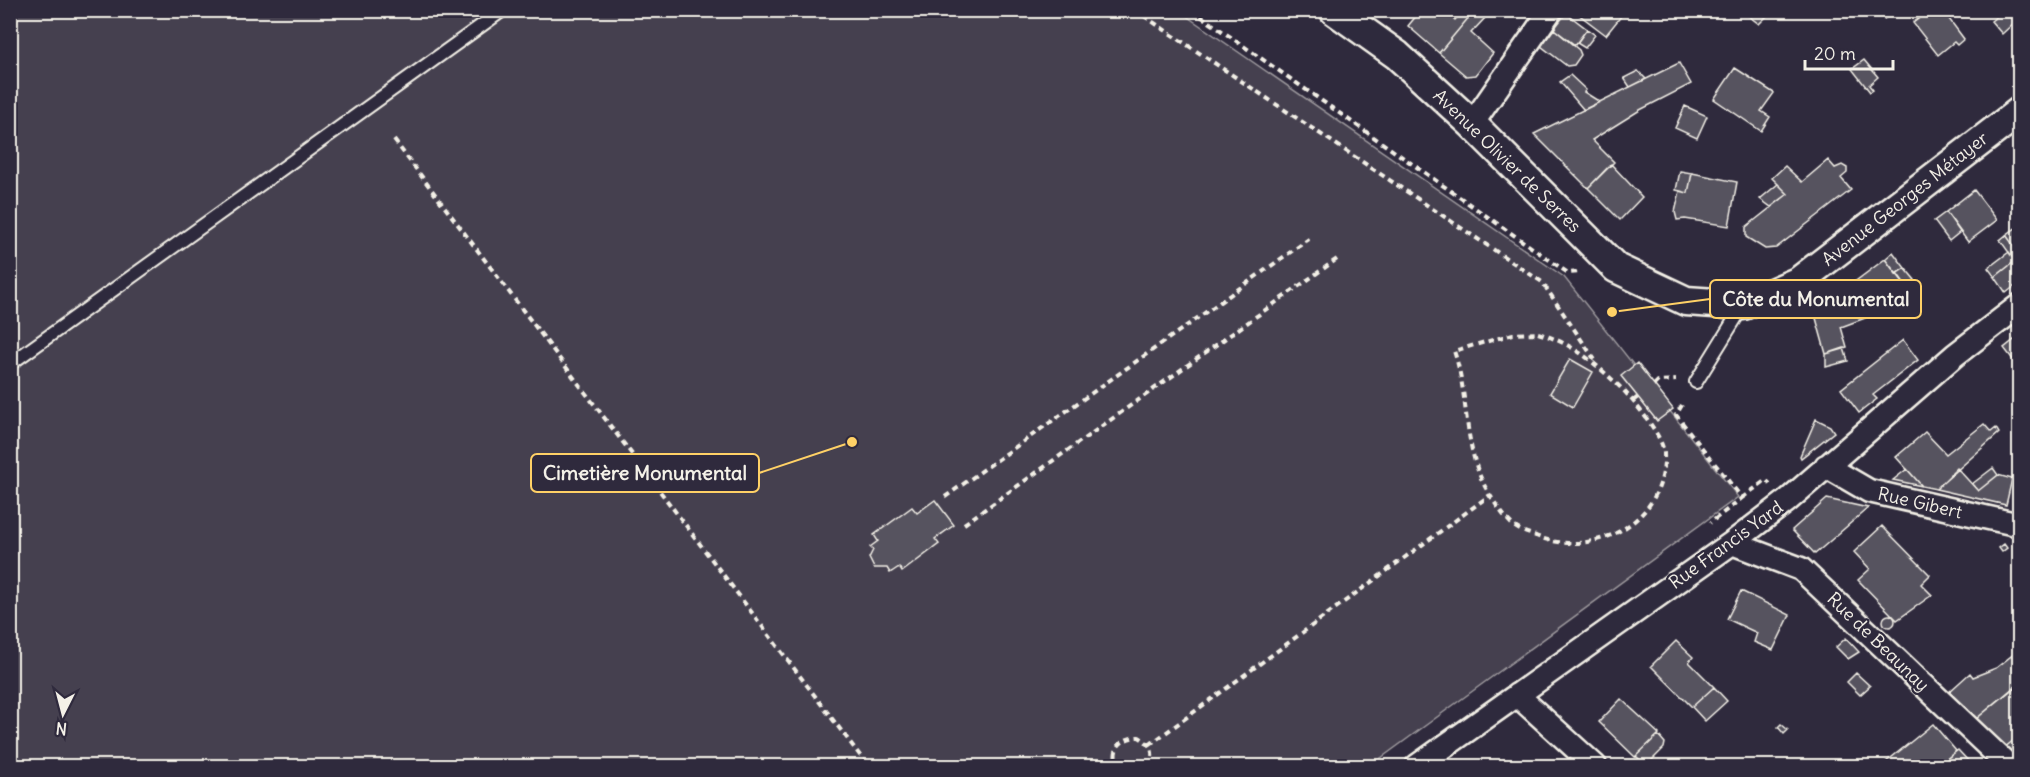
<svg xmlns="http://www.w3.org/2000/svg" width="2030" height="777" font-family="Delius,sans-serif">
	<style>
		.green { fill: #454050; stroke: #9c989c; stroke-width: 1.5 }
		.building { fill: #56525f; stroke: #f4f1e8; stroke-width: 1.5 }
		.lines { fill: none; stroke-linecap: round; stroke-linejoin: round }
		.service-casing { stroke: #f4f1e8; stroke-width: 16 }
		.minor-casing { stroke: #f4f1e8; stroke-width: 27 }
		.tertiary-casing { stroke: #f4f1e8; stroke-width: 33 }
		.path { stroke: #f4f1e8; stroke-width: 4; stroke-dasharray: 6 4.5; stroke-linecap: butt }
		.service { stroke: #2f2a3d; stroke-width: 12 }
		.minor { stroke: #2f2a3d; stroke-width: 22 }
		.tertiary { stroke: #2f2a3d; stroke-width: 28 }
		.labels { text-anchor: middle; stroke-width: 4.5; stroke-linejoin: round; paint-order: stroke }
		.street-label { font-size: 18px; fill: #f4f1e8; stroke: #2f2a3d }
		.leader { fill: none; stroke: #ffd166; stroke-width: 2 }
		.callout-dot { fill: #ffd166; stroke: #2f2a3d; stroke-width: 2 }
		.callout { fill: #2f2a3d; stroke: #ffd166; stroke-width: 2 }
		.callout-label { font-size: 20px; text-anchor: middle; font-weight: bold; fill: #f4f1e8 }
	</style>
	<rect width="100%" height="100%" fill="#2f2a3d"/>
	<filter id="ink" filterUnits="userSpaceOnUse"><feTurbulence type="fractalNoise" baseFrequency=".0167" numOctaves="2"/><feDisplacementMap in="SourceGraphic" scale="12" xChannelSelector="R" yChannelSelector="G"/><feConvolveMatrix kernelMatrix="1 2 1 2 8 2 1 2 1" color-interpolation-filters="sRGB"/></filter>
	<g filter="url(#ink)">
		<!-- green -->
		<path class="green" d="M10,11H1179L1564,277L1738,497L1370,766H11Z"/>
		<!-- building -->
		<path class="building" d="M1421,10H1444L1455,20L1463,10H1475L1439,53L1408,26Z
			M1475,10L1485,18L1471,33L1493,53L1476,75L1466,76L1439,53Z
			M1573,10H1626L1606,35Z
			M1741,10H1773L1759,24Z
			M1877,10H1888L1891,14L1884,19Z
			M1930,10H1949L1953,16L1949,19L1964,39L1957,45L1954,42L1938,55L1913,23Z
			M2005,10H2008L2017,20L2002,34L1991,21Z
			M1566,13L1587,29L1575,45L1554,29Z
			M1554,29L1579,50L1581,55L1574,65L1567,66L1541,46Z
			M1587,29L1595,35L1585,48L1577,43Z
			M1864,60L1878,77L1869,85L1873,90L1870,92L1852,69Z
			M1679,63L1691,84L1640,110L1592,140L1614,162L1588,188L1534,134Z
			M1735,68L1774,93L1761,111L1770,117L1761,131L1714,99Z
			M1638,71L1646,79L1630,87L1624,78Z
			M1570,75L1586,90L1584,92L1600,102L1584,110L1560,82Z
			M1685,106L1707,116L1697,138L1675,128Z
			M1828,160L1835,168L1842,165L1847,168V173L1841,178L1851,190L1776,248L1765,249L1746,237V227L1788,194L1772,178L1785,166L1802,182Z
			M1611,164L1642,197L1620,220L1588,188Z
			M1680,171L1692,173L1688,193L1676,190Z
			M1692,173L1737,182L1729,226L1685,219L1677,220L1675,212L1680,191L1688,193Z
			M1778,184L1788,194L1771,207L1760,199Z
			M1974,190L1997,220L1968,242L1946,212Z
			M1946,212L1960,232L1949,241L1934,221Z
			M2020,225V254L2006,235Z
			M2006,235L2020,254V282L2006,293L1995,277L2015,261L2000,240Z
			M1893,252L1905,268L1896,274L1885,259Z
			M2009,252L2015,261L1995,277L1988,268Z
			M1885,259L1907,287L1865,318L1841,327L1847,348L1826,354L1816,318L1820,308Z
			M1905,268L1915,280L1907,287L1897,273Z
			M2019,336L2020,361L2017,359L2014,361L2004,348Z
			M1903,340L1918,360L1873,395L1877,399L1859,413L1841,389Z
			M1844,348L1848,361L1826,367V354Z
			M1570,359L1593,372L1573,407L1550,393Z
			M1637,363L1673,409L1657,421L1621,376Z
			M1816,419L1830,426L1834,432L1801,458L1800,456Z
			M1984,424L1991,432L1996,428L1999,433L1936,489L1922,486L1896,457L1925,432L1946,454Z
			M1957,468L1978,491L1998,475L2012,479L2006,505L1936,489Z
			M1993,468L1998,475L1978,491L1972,484Z
			M1907,469L1922,486L1893,480Z
			M2020,492V508L2015,507Z
			M1827,499L1868,508L1815,554L1792,530Z
			M935,500L954,525L935,539L939,544L902,572L899,567L890,573L887,568H874L869,558L873,550L870,547L878,541L874,535L912,507L917,513Z
			M1882,526L1930,575L1921,584L1932,595L1897,620L1858,580L1870,569L1854,552Z
			M2004,544L2007,548L2002,552L1999,548Z
			M1741,591L1790,615L1773,650L1754,642L1757,633L1727,619Z
			M1883 621a6 6 0 1 1 12 0a6 6 0 1 1-12 0Z
			M1846,638L1859,652L1848,659L1836,647Z
			M1676,641L1693,657L1689,662L1714,687L1692,707L1651,666Z
			M2020,649V683L1976,719L1949,692L1970,673L1973,677L1996,668Z
			M1856,673L1870,686L1860,695L1847,682Z
			M1714,687L1727,701L1705,721L1692,707Z
			M2014,687L2020,694V735L2004,748L1976,719Z
			M1621,699L1659,734L1635,757L1599,722Z
			M1781,724L1788,730L1784,734L1778,727Z
			M1933,724L1956,751L1938,766H1881Z
			M1658,735L1665,743L1664,748L1649,763H1643L1636,756Z
			M2020,735V764L2004,748Z
			M1958,750L1970,763L1966,766H1938Z"/>
		<g class="lines">
			<defs>
				<path id="service" d="M10,364L503,10
					M1696,382L1743,306"/>
				<path id="minor" d="M1472,124L1551,10
					M1826,466L1869,491L2020,525
					M1732,543L1801,569L2009,766
					M1517,695L1595,766
					M1417,766L1732,543L1787,501L1955,355L2020,305"/>
				<path id="tertiary" d="M1334,10L1397,55L1472,124L1616,268L1686,301L1744,305L1799,281L2020,111"/>
			</defs>
			<!-- service casing -->
			<use href="#service" class="service-casing"/>
			<!-- minor casing -->
			<use href="#minor" class="minor-casing"/>
			<!-- tertiary casing -->
			<use href="#tertiary" class="tertiary-casing"/>
			<!-- path -->
			<path class="path" d="M1135,10L1542,282L1597,363
				M1192,10L1568,273L1579,272
				M10,46L13,49
				M394,140L868,766
				M1538,333C1573,344 1590,359 1617,384C1630,396 1664,436 1664,454C1667,521 1594,560 1536,536C1530,534 1520,531 1515,527C1506,520 1496,505 1490,495C1462,452 1470,398 1454,351L1513,334Z
				M1654,385L1658,381L1676,380
				M1633,401L1638,397
				M1682,405L1676,415L1742,498L1710,523
				M945,497L1309,239
				M1742,498L1766,480L1770,484
				M964,524L1337,259
				M1149,745L1490,495
				M1119,766C1109,750 1122,737 1139,737C1151,744 1156,753 1149,766"/>
			<!-- service -->
			<use href="#service" class="service"/>
			<!-- minor -->
			<use href="#minor" class="minor"/>
			<!-- tertiary -->
			<use href="#tertiary" class="tertiary"/>
		</g>
	</g>
	<g class="labels">
		<!-- street labels -->
		<g class="street-label">
			<text transform="translate(1507 161) rotate(44)" y="6">Avenue Olivier de Serres</text>
			<text transform="translate(1905 199) rotate(-38)" y="6">Avenue Georges Métayer</text>
			<text transform="translate(1920 503) rotate(13)" y="6">Rue Gibert</text>
			<text transform="translate(1726 545) rotate(-36)" y="6">Rue Francis Yard</text>
			<text transform="translate(1878 642) rotate(44)" y="6">Rue de Beaunay</text>
		</g>
	</g>
	<!-- callouts -->
	<path class="leader" d="M1612 312L1710 299M852 442L759 473"/>
	<g class="callout-dot">
		<circle cx="1612" cy="312" r="6"/>
		<circle cx="852" cy="442" r="6"/>
	</g>
	<g class="callout">
		<rect x="1710" y="280" width="211" height="38" rx="6"/>
		<rect x="531" y="454" width="228" height="38" rx="6"/>
	</g>
	<g class="callout-label">
		<text x="1816" y="306">Côte du Monumental</text>
		<text x="645" y="480">Cimetière Monumental</text>
	</g>
	<!-- margin -->
	<rect width="2030" height="777" fill="none" stroke="#2f2a3d" stroke-width="36"/>
	<rect x="18" y="18" width="1994" height="741" fill="none" stroke="#f4f1e8" stroke-width="2" filter="url(#ink)"/>
	<!-- north arrow -->
	<g transform="translate(63 714) rotate(186)" stroke="#2f2a3d" stroke-width="4.5" paint-order="stroke">
	<path d="M0-4.5L10 22L0 15L-10 22Z" fill="#f4f1e8"/>
	<text y="-9" font-size="16" font-weight="bold" text-anchor="middle" fill="#f4f1e8">N</text>
	</g>
	<!-- scale -->
	<path d="M1805 60v9h88v-9" fill="none" stroke="#f4f1e8" stroke-width="3"/>
	<text x="1814" y="60" font-size="18" fill="#f4f1e8" stroke="#2f2a3d" stroke-width="4.5" paint-order="stroke">20 m</text>
</svg>
